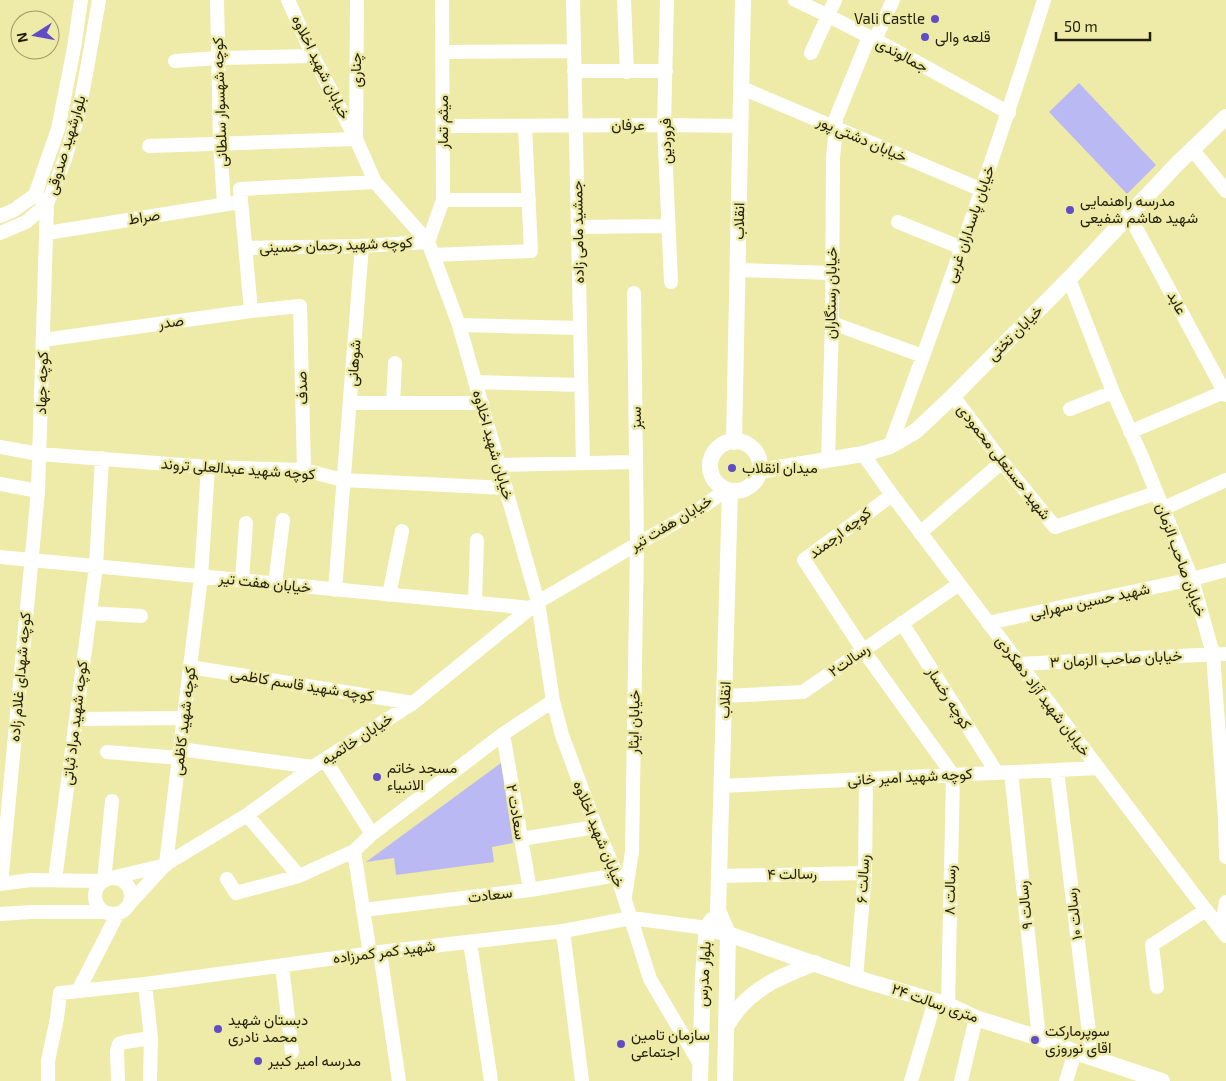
<svg xmlns="http://www.w3.org/2000/svg" width="1226" height="1081" font-family="'Exo 2',Vazirmatn,sans-serif">
	<style>
		.green { fill: #bab9f4 }
		.lines { fill: none; stroke-linecap: round; stroke-linejoin: round }
		.minor { stroke: #fff; stroke-width: 14 }
		.major { stroke: #fff; stroke-width: 16 }
		.poi-dot { fill: #604dc6; stroke: #eeeaa8; stroke-width: 2 }
		.labels { text-anchor: middle; stroke-width: 5; stroke-linejoin: round; paint-order: stroke }
		.poi-label { font-size: 15px; fill: #201e04; stroke: #eeeaa8; text-anchor: start }
		.street-label { font-size: 15px; fill: #201e04; stroke: #eeeaa8 }
	</style>
	<rect width="100%" height="100%" fill="#eeeaa8"/>
	<!-- green -->
	<path class="green" d="M1079,83L1156,165L1127,194L1049,112Z
		M501,763L513,843L492,847L494,862L396,875L394,858L366,862Z"/>
	<g class="lines">
		<!-- minor -->
		<path class="minor" d="M217,0L220,143L224,204
			M288,0L313,56L356,139L375,182L428,242L433,255L459,325L538,602L553,701L562,735L596,827L617,875L650,979L700,1064
			M573,0L583,463
			M624,0L627,72
			M667,0L664,125L671,282
			M795,0C868,34 938,74 1009,113
			M875,40L893,0
			M443,52L574,51
			M811,53L835,0
			M175,61L218,58L313,56
			M574,71H666
			M742,88L982,190
			M443,126L664,125L741,126
			M149,146L356,139L357,0
			M1192,149L1226,191
			M443,200H529
			M1129,215L1226,395
			M0,216L14,210L35,195L58,129L74,48L81,0
			M898,222L962,248
			M578,227L669,226
			M0,233L26,222L47,204L65,159L78,116L88,63L99,0
			M47,233L234,203
			M245,248L362,246L428,242L443,200L442,0
			M433,255L531,251L525,126
			M738,270L832,273
			M1069,279L1113,392L1142,457L1192,579L1213,654L1225,819L1226,857
			M251,311L240,189L375,182
			M832,323L923,356
			M459,325L580,328
			M43,340L251,311L300,306L304,470
			M476,382L581,385
			M953,396L1002,462L1055,527L1156,493
			M351,403H482
			M393,403L395,363
			M1070,409L1113,392
			M1130,432L1224,392
			M890,446C945,298 997,150 1044,0
			M0,447L39,454L208,467L304,470L343,480L506,488
			M863,454L892,495L1192,892L1226,936
			M828,459L832,323L833,158L836,127V118L869,37
			M500,465L636,462
			M0,484L38,491
			M892,495L804,560L863,650L953,775L948,1005
			M1162,509L1226,480
			M920,533L1002,462
			M0,557L530,608
			M242,581L246,523
			M275,584L283,520
			M335,590L362,246
			M389,595L402,531
			M475,603L477,540
			M90,613L141,616
			M902,623L997,773
			M988,623L1192,579L1226,570
			M1019,664L1199,655L1226,654
			M190,667L413,703
			M725,696L803,692L959,584
			M76,719L184,718
			M503,734L530,890
			M180,749L313,767
			M107,752L179,758
			M325,760L372,834
			M1057,770L1092,1057
			M1011,772L1039,1038
			M722,786L1098,768
			M247,815L299,876
			M521,839L596,827
			M354,851L370,954
			M166,864L201,577L208,467
			M720,876L865,873
			M95 896a18 18 0 1 1 36 0a18 18 0 1 1-36 0Z
			M111,878L166,865
			M227,879L236,893L299,876L354,851L372,834L503,734L553,701
			M55,880L96,566L102,458
			M104,881L112,801
			M0,884L30,880L103,881
			M1,884L38,491L47,204L35,195
			M625,896L632,852L637,544L634,293
			M130,903L166,864L247,815L313,767L413,703L538,602L637,544L698,510L726,490
			M363,910L530,890L617,875
			M0,914L31,912H103
			M1221,930L1226,902
			M563,931L582,1081
			M470,942L491,1081
			M380,952L399,1081
			M282,966L292,1052
			M856,978L865,873L866,779
			M145,984L151,1038L150,1081
			M1157,987L1152,945L1206,910
			M78,991L117,915
			M48,1081V1061L57,1018L60,993L145,984L380,952L563,931L631,918L707,928
			M118,1081L117,1051L119,1044L125,1042L151,1038
			M911,1081L935,1001
			M961,1081L976,1018
			M1066,1081L1075,1052"/>
		<!-- major -->
		<path class="major" d="M710 466a25 25 0 1 1 50 0a25 25 0 1 1-50 0Z
			M734,442L743,0
			M759,471L863,454L890,446L916,431L953,396L1069,279L1176,165L1226,117
			M707,928L728,934L856,978L948,1005L976,1018L1039,1038L1075,1052L1162,1081
			M726,1027C730,1020 735,1013 740,1007C760,984 787,974 815,963
			M700,1081L703,975L707,928L712,920
			M725,1081L728,934L718,910L730,491"/>
	</g>
	<!-- markers -->
	<g class="poi-dot">
		<circle cx="935" cy="19" r="5"/>
		<circle cx="925" cy="37" r="5"/>
		<circle cx="1070" cy="210" r="5"/>
		<circle cx="732" cy="468" r="5"/>
		<circle cx="377" cy="777" r="5"/>
		<circle cx="218" cy="1029" r="5"/>
		<circle cx="1035" cy="1040" r="5"/>
		<circle cx="621" cy="1044" r="5"/>
		<circle cx="258" cy="1061" r="5"/>
	</g>
	<g class="labels">
		<!-- poi labels -->
		<g class="poi-label">
			<text x="925" y="24" text-anchor="end">Vali Castle</text>
			<text x="935" y="42">قلعه والی</text>
			<text x="1080" y="206">مدرسه راهنمایی<tspan x="1080" dy="17">شهید هاشم شفیعی</tspan></text>
			<text x="742" y="473">میدان انقلاب</text>
			<text x="387" y="773">مسجد خاتم<tspan x="387" dy="17">الانبیاء</tspan></text>
			<text x="228" y="1025">دبستان شهید<tspan x="228" dy="17">محمد نادری</tspan></text>
			<text x="1045" y="1036">سوپرمارکت<tspan x="1045" dy="17">اقای نوروزی</tspan></text>
			<text x="631" y="1040">سازمان تامین<tspan x="631" dy="17">اجتماعی</tspan></text>
			<text x="268" y="1066">مدرسه امیر کبیر</text>
		</g>
		<!-- street labels -->
		<g class="street-label">
			<text transform="translate(902 55) rotate(28)" y="5">جمالوندی</text>
			<text transform="translate(321 67) rotate(64)" y="5">خیابان شهید اخلاوه</text>
			<text transform="translate(356 70) rotate(-90)" y="5">چناری</text>
			<text transform="translate(220 102) rotate(-92)" y="5">کوچه شهسوار سلطانی</text>
			<text transform="translate(443 122) rotate(-90)" y="5">میثم تمار</text>
			<text x="628" y="130">عرفان</text>
			<text transform="translate(862 139) rotate(23)" y="5">خیابان دشتی پور</text>
			<text transform="translate(666 141) rotate(-91)" y="5">فروردین</text>
			<text transform="translate(66 145) rotate(-73)" y="5">بلوارشهید صدوقی</text>
			<text transform="translate(144 217) rotate(-9)" y="5">صراط</text>
			<text transform="translate(739 221) rotate(-89)" y="5">انقلاب</text>
			<text transform="translate(970 224) rotate(-71)" y="5">خیابان پاسداران غربی</text>
			<text transform="translate(578 232) rotate(-91)" y="5">جمشید مامی زاده</text>
			<text transform="translate(336 245) rotate(-2)" y="5">کوچه شهید رحمان حسینی</text>
			<text transform="translate(831 293) rotate(-89)" y="5">خیابان رستگاران</text>
			<text transform="translate(1177 303) rotate(62)" y="5">عابد</text>
			<text transform="translate(171 322) rotate(-8)" y="5">صدر</text>
			<text transform="translate(1015 333) rotate(-45)" y="5">خیابان تختی</text>
			<text transform="translate(354 363) rotate(-86)" y="5">شوهانی</text>
			<text transform="translate(42 383) rotate(-88)" y="5">کوچه جهاد</text>
			<text transform="translate(302 388) rotate(-92)" y="5">صدف</text>
			<text transform="translate(636 418) rotate(-91)" y="5">سبز</text>
			<text transform="translate(493 445) rotate(74)" y="5">خیابان شهید اخلاوه</text>
			<text transform="translate(1004 462) rotate(52)" y="5">شهید حسنعلی محمودی</text>
			<text transform="translate(238 469) rotate(4)" y="5">کوچه شهید عبدالعلی تروند</text>
			<text transform="translate(671 523) rotate(-31)" y="5">خیابان هفت تیر</text>
			<text transform="translate(840 533) rotate(-37)" y="5">کوچه ارجمند</text>
			<text transform="translate(1181 560) rotate(70)" y="5">خیابان صاحب الزمان</text>
			<text transform="translate(265 583) rotate(6)" y="5">خیابان هفت تیر</text>
			<text transform="translate(1090 601) rotate(-12)" y="5">شهید حسین سهرابی</text>
			<text transform="translate(1116 659) rotate(-3)" y="5">خیابان صاحب الزمان ۳</text>
			<text transform="translate(849 660) rotate(-35)" y="5">رسالت۲</text>
			<text transform="translate(20 677) rotate(-85)" y="5">کوچه شهدای غلام زاده</text>
			<text transform="translate(302 685) rotate(9)" y="5">کوچه شهید قاسم کاظمی</text>
			<text transform="translate(1043 696) rotate(53)" y="5">خیابان شهید آزاد دهکردی</text>
			<text transform="translate(949 698) rotate(58)" y="5">کوچه رخسار</text>
			<text transform="translate(725 700) rotate(-88)" y="5">انقلاب</text>
			<text transform="translate(184 721) rotate(-83)" y="5">کوچه شهید کاظمی</text>
			<text transform="translate(634 722) rotate(-89)" y="5">خیابان ایثار</text>
			<text transform="translate(75 723) rotate(-83)" y="5">کوچه شهید مراد ثباتی</text>
			<text transform="translate(357 739) rotate(-33)" y="5">خیابان خاتمیه</text>
			<text transform="translate(910 777) rotate(-3)" y="5">کوچه شهید امیر خانی</text>
			<text transform="translate(516 812) rotate(80)" y="5">سعادت ۲</text>
			<text transform="translate(599 834) rotate(68)" y="5">خیابان شهید اخلاوه</text>
			<text transform="translate(792 874) rotate(-1)" y="5">رسالت ۴</text>
			<text transform="translate(863 879) rotate(-87)" y="5">رسالت ۶</text>
			<text transform="translate(950 890) rotate(-89)" y="5">رسالت ۸</text>
			<text transform="translate(490 895) rotate(-7)" y="5">سعادت</text>
			<text transform="translate(1025 905) rotate(-96)" y="5">رسالت ۹</text>
			<text transform="translate(1074 914) rotate(-97)" y="5">رسالت ۱۰</text>
			<text transform="translate(384 952) rotate(-7)" y="5">شهید کمر کمرزاده</text>
			<text transform="translate(704 974) rotate(-87)" y="5">بلوار مدرس</text>
			<text transform="translate(935 1003) rotate(19)" y="5">۲۴ متری رسالت</text>
		</g>
	</g>
	<!-- north arrow -->
	<g transform="translate(35 35) rotate(259)"><circle r="24" fill="#eeeaa8" stroke="#9c9866"/>
	<path d="M0-4L9 19L0 12L-9 19Z" fill="#604dc6"/>
	<text y="-8" font-size="14" font-weight="bold" text-anchor="middle" fill="#201e04">N</text>
	</g>
	<!-- scale -->
	<path d="M1056 32v8h94v-8" fill="none" stroke="#201e04" stroke-width="2.5"/>
	<text x="1064" y="32" font-size="15" fill="#201e04" stroke="#eeeaa8" stroke-width="4" paint-order="stroke">50 m</text>
</svg>
